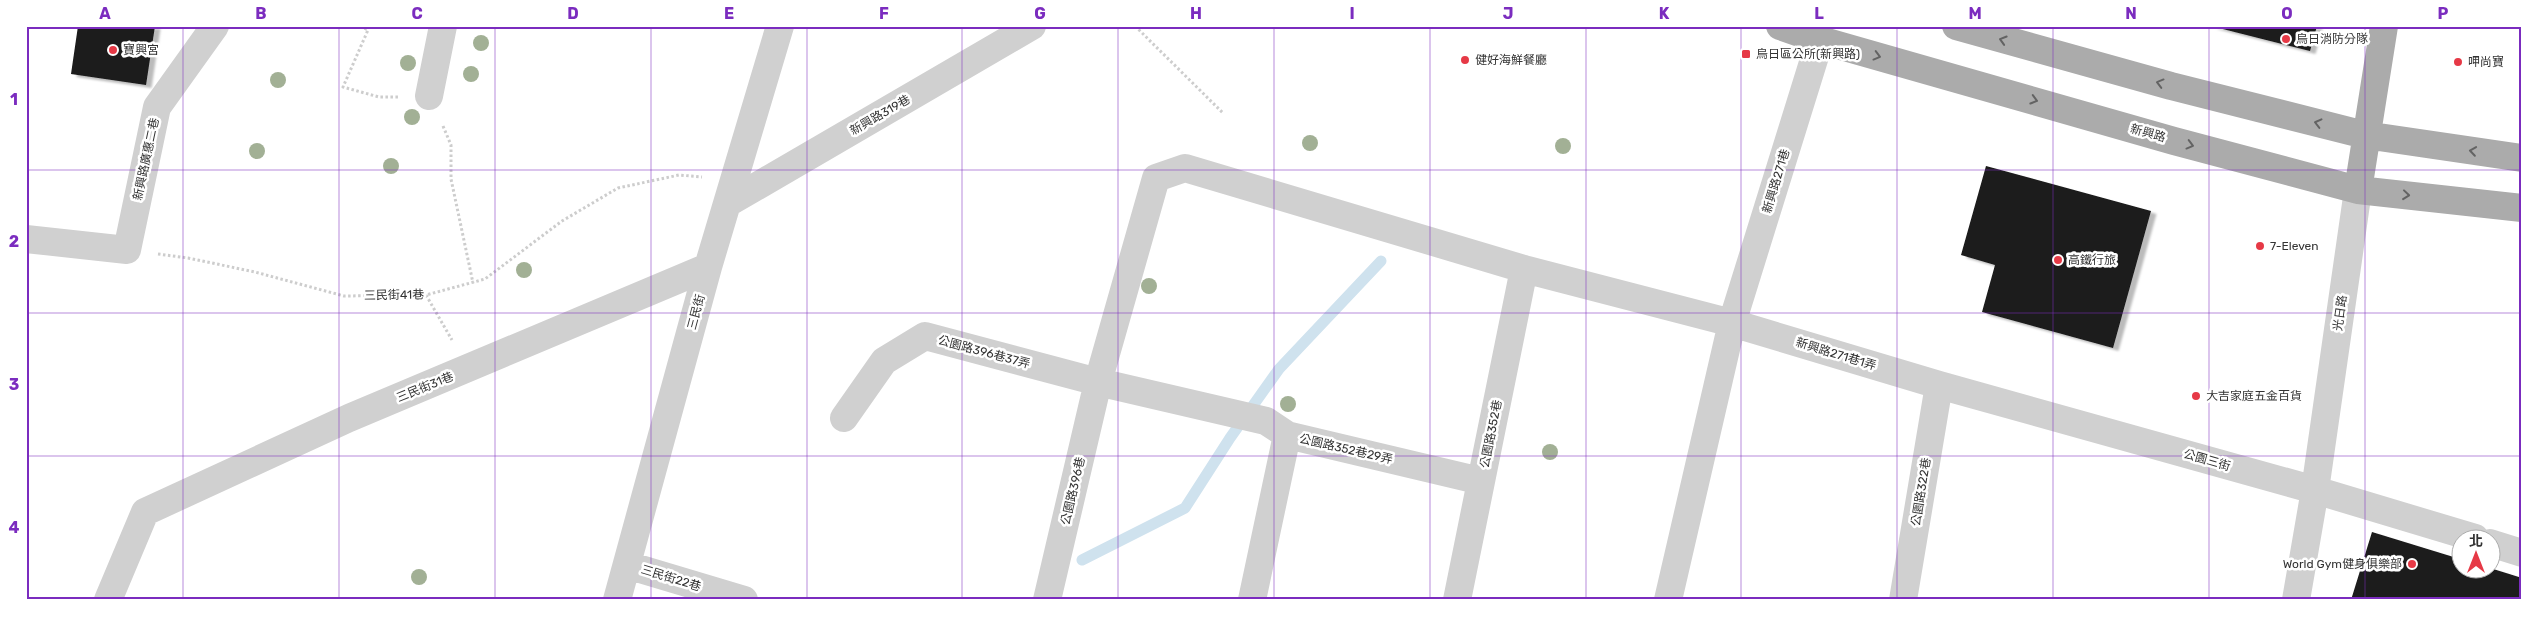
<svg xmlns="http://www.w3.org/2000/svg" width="2548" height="626" font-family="Rubik,'Noto Sans TC',sans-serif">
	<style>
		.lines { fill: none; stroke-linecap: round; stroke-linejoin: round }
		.stream { stroke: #cfe2ee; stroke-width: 11 }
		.building { fill: #1a1a1a; filter: url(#shadow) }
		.path { stroke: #cdcdcd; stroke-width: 3; stroke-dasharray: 2.5 2.5; stroke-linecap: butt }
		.minor { stroke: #d0d0d0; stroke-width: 28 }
		.major { stroke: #ababab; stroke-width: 28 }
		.tree { fill: #a2b095 }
		.oneway { stroke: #636363 }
		.grid { fill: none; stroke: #7b2cbf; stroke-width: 1; stroke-opacity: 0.55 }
		.poi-dot { fill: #e63946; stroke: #fff; stroke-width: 2 }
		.labels { text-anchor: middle; stroke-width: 5; stroke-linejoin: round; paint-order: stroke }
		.poi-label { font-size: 12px; fill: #333; stroke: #fff; text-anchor: start }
		.street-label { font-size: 12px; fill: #333; stroke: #fff }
		.neatline { fill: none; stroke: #7b2cbf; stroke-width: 2 }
		.grid-label { font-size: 16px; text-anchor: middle; font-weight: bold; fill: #7b2cbf }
	</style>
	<defs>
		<filter id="shadow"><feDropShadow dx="5.5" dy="3" stdDeviation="1" flood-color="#0004"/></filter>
	</defs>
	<rect width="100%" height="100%" fill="#fff"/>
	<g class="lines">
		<!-- stream -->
		<path class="stream" d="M1082,560L1185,508L1230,438L1279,369L1381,261"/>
	</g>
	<!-- building -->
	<path class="building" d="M78,26H155L146,85L71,74Z
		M2211,26H2317L2310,51Z
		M1986,166L2151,211L2113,348L1982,312L1995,265L1961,255Z
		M2372,532L2460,559V568H2490L2522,578V600H2351Z"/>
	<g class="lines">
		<!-- path -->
		<path class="path" d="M360,26L368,30L343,87L379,97H398
			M1135,26L1223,113
			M443,126L451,145V179L473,283
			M158,254L188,258L255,272L344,296L426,295L485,279L562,221L618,188L679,175L702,177
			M426,295L452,340"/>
		<!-- minor -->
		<path class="minor" d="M429,96L443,26
			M728,203L1032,26
			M26,239L127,250L157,107L215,26
			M844,418L884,361L925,336L1098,382L1266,421L1287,435
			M2490,543L2522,553
			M627,565L744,600
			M108,600L145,512L349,418L708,267
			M617,600L708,267L780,26
			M1047,600L1098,382L1156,178L1185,168L1524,269L1732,323L1939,385L2315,490L2475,538
			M1252,600L1287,435L1481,481
			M1457,600L1524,269
			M1668,600L1732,323L1820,40
			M1903,600L1939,385
			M2296,600L2315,490L2358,190"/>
		<!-- major -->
		<path class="major" d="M1780,26L1820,40L2174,141L2358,190L2522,208
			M1956,26L2171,86L2365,135L2522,158
			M2358,190L2384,26"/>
	</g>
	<!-- trees -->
	<g class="tree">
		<circle cx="481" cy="43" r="8"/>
		<circle cx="408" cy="63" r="8"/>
		<circle cx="471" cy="74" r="8"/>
		<circle cx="278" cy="80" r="8"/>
		<circle cx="412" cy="117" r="8"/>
		<circle cx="1310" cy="143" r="8"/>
		<circle cx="1563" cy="146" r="8"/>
		<circle cx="257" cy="151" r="8"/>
		<circle cx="391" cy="166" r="8"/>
		<circle cx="524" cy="270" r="8"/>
		<circle cx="1149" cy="286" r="8"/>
		<circle cx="1288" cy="404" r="8"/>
		<circle cx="1550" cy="452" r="8"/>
		<circle cx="419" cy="577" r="8"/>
	</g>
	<!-- one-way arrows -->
	<defs><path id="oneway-chevron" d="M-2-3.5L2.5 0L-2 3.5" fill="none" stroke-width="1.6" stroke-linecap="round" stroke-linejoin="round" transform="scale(1.25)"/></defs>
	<g class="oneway">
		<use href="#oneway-chevron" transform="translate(2003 40) rotate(-163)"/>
		<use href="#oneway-chevron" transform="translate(1877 56) rotate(15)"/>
		<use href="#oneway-chevron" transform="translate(2160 83) rotate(-165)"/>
		<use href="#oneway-chevron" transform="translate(2034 100) rotate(16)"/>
		<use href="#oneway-chevron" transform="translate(2318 123) rotate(-166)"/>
		<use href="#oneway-chevron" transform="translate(2190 145) rotate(15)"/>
		<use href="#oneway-chevron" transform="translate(2473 151) rotate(-172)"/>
		<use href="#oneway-chevron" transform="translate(2406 195) rotate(6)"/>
	</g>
	<!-- grid -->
	<path class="grid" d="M183,26V600M339,26V600M495,26V600M651,26V600M807,26V600M962,26V600M1118,26V600M1274,26V600M1430,26V600M1586,26V600M1741,26V600M1897,26V600M2053,26V600M2209,26V600M2365,26V600M26,170H2522M26,313H2522M26,456H2522"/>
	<!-- markers -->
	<g class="poi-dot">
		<circle cx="2286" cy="39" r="5"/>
		<circle cx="113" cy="50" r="5"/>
		<rect x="1741" y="49" width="10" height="10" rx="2.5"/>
		<circle cx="1465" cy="60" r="5"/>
		<circle cx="2458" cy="62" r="5"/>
		<circle cx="2260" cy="246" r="5"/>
		<circle cx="2058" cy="260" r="5"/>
		<circle cx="2196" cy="396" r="5"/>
		<circle cx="2412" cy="564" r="5"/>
	</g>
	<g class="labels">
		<!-- poi labels -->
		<g class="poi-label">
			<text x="2296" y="43">烏日消防分隊</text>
			<text x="123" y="54">寶興宮</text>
			<text x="1756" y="58">烏日區公所(新興路)</text>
			<text x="1475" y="64">健好海鮮餐廳</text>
			<text x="2468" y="66">呷尚寶</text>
			<text x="2270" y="250">7-Eleven</text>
			<text x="2068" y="264">高鐵行旅</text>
			<text x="2206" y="400">大吉家庭五金百貨</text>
			<text x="2402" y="568" text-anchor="end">World Gym健身俱樂部</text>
		</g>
		<!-- street labels -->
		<g class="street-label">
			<text transform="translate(880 115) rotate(-30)" y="4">新興路319巷</text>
			<text transform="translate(2148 133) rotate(16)" y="4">新興路</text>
			<text transform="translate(146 159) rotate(-78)" y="4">新興路廣惠二巷</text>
			<text transform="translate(1776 181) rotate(-73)" y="4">新興路271巷</text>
			<text transform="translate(394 295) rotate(-1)" y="4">三民街41巷</text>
			<text transform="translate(696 312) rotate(-75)" y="4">三民街</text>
			<text transform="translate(2340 313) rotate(-82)" y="4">光日路</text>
			<text transform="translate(984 352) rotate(15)" y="4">公園路396巷37弄</text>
			<text transform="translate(1836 354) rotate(17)" y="4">新興路271巷1弄</text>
			<text transform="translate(425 387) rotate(-22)" y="4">三民街31巷</text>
			<text transform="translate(1491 434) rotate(-79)" y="4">公園路352巷</text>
			<text transform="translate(1346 449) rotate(13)" y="4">公園路352巷29弄</text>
			<text transform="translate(2207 460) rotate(16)" y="4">公園三街</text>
			<text transform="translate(1073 491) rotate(-77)" y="4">公園路396巷</text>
			<text transform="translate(1921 492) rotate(-81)" y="4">公園路322巷</text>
			<text transform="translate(671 578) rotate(17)" y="4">三民街22巷</text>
		</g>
	</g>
	<!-- border -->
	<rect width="2548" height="626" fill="none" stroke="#ffffff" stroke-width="55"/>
	<!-- north arrow -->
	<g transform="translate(2476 554)"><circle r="24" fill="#ffffff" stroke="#adadad"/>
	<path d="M0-4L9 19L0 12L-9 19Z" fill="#e63946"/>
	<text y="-8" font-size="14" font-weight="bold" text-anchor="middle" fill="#333333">北</text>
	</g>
	<rect x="28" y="28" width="2492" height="570" class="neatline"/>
	<g class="grid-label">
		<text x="105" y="19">A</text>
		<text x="261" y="19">B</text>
		<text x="417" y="19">C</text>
		<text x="573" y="19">D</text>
		<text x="729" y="19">E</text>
		<text x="884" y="19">F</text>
		<text x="1040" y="19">G</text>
		<text x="1196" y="19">H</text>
		<text x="1352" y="19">I</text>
		<text x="1508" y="19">J</text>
		<text x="1664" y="19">K</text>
		<text x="1819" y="19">L</text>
		<text x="1975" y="19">M</text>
		<text x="2131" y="19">N</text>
		<text x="2287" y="19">O</text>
		<text x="2443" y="19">P</text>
		<text x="14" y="105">1</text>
		<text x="14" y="247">2</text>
		<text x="14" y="390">3</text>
		<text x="14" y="533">4</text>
	</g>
</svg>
